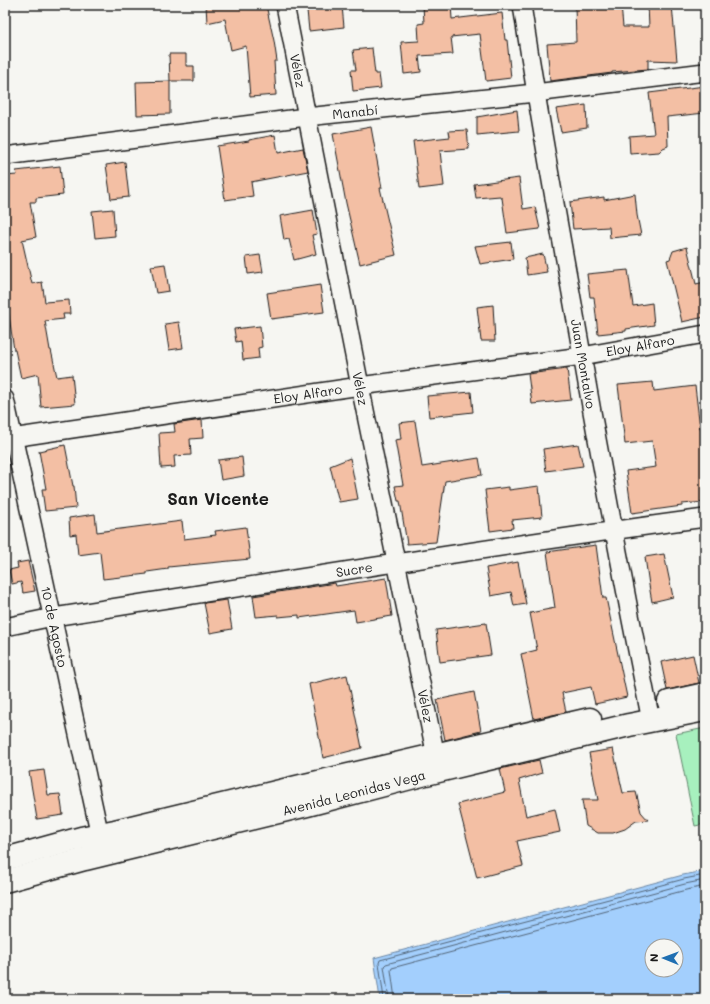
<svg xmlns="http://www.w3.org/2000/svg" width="710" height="1004" font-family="Mali,sans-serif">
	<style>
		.green { fill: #a7f0be; stroke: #62866d }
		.water { fill: #a3cffd; stroke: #6d87a3; fill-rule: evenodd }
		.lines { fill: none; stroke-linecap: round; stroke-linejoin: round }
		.shore { stroke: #526476; stroke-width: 1 }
		.building { fill: #f3bfa4; stroke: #1c1c1c }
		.minor-casing { stroke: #1c1c1c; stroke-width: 20 }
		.highway-casing { stroke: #1c1c1c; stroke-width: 25 }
		.minor { stroke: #f6f6f2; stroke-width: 17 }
		.highway { stroke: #f6f6f2; stroke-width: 22 }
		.labels { text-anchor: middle; stroke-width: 4; stroke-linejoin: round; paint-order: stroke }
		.street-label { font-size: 13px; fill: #1c1c1c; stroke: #f6f6f2 }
		.district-label { font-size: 17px; font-weight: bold; fill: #1c1c1c; stroke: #f6f6f2 }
	</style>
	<rect width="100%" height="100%" fill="#f6f6f2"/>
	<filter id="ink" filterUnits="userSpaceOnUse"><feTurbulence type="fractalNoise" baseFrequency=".025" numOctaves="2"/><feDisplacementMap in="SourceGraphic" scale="8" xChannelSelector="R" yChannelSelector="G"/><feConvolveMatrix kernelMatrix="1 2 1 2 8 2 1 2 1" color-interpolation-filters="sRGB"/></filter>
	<g filter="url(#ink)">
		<!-- green -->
		<path class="green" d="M705,728V824L695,826L676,734Z"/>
		<!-- water -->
		<path class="water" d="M705,871V999H380L374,958L683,875ZM652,946H676V970H652Z"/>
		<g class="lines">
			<!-- shore -->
			<path class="shore" d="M384,999L379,963L380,960L684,879L705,875
				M389,999L384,966L386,964L685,884L705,880
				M395,999L391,970L392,968L686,890L705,886"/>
		</g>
		<!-- building -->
		<path class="building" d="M206,5H266L274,41L277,61H274L276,95L250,97L246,46L231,50L225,19L207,23Z
			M423,5H451L452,19L502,13L505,40H507L511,78L486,81L480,34L451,37L453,54L419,56L421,72L404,74L401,42L419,41L418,24L424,23Z
			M575,5H621L623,27H649L648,5H672L677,61L648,60V69L612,72V73L550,81L547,44L576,42Z
			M342,6L344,27L309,31L307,10Z
			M372,48L375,74H379L381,88L353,91L351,70H356L353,50Z
			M169,54H186V66H194V81H170Z
			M170,81V114L137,115L136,82Z
			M705,86V113L667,117L668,146L663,148L659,152L630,154L629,136L654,134L649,93Z
			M586,105L587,128L561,132L556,109Z
			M517,110L519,131L477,135V117Z
			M371,127L382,188H380L396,255L360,264L346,203L333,134Z
			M467,130L469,149L440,151L444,186L419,189L413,141L450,137L449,131Z
			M275,135L278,153L303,148L308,171L251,182L253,196L225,200L217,146L249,141V140Z
			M125,162L129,197L111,199L106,165Z
			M60,166L63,195L36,198V202H30L36,237L22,240L32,284L42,282L45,302L69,300L70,314H63L64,319L45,321L50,350H51L57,377L72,375L75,404L41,407L38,374L21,378L15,350H14L8,309L5,310V176L17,175L16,171Z
			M519,178L523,209L535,207L540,229L507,233L502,198H501L500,196L476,198L474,184Z
			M635,194L637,215L641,235L610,238L609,227L573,229L570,202L604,197V200Z
			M113,209L115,236L95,238L92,211Z
			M313,210L317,234L312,235L316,254L294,260L289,239L284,240L280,216Z
			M511,242L513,259L480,264L475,246Z
			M687,247L696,284L705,282V317L682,322L667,260L670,259L673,251Z
			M543,254L547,272L527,275L525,258Z
			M260,255L263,272L248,274L246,257Z
			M165,264L169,291L156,293L151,266Z
			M628,270L633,306L652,303L654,325L626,329V331L598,334L594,297H590L587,274Z
			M320,285L324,312L271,319L267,293Z
			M493,305L495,341H481L477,307Z
			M179,322L183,348L169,350L165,324Z
			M260,326L262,347L258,348L259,358L243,360L241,341L236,342L234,329Z
			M567,369L571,400L532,404L528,374Z
			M653,382L654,391L695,386L700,428H701L704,446H705V502L682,504V506L632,513L626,471L656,467L652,441L625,444L618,385Z
			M471,392L473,412L429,417L427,396Z
			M202,420L203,438L190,439L191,455L174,456L175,467L161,468L159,433L175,432L174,424Z
			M415,421L422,467L479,458L482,475L445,481L436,542L407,544L400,501H398L395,486L403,485L395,440L401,439L399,423Z
			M578,444L583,466L546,471L543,449Z
			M65,445L73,486H74L76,508L45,511L42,489H46L39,451Z
			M242,457L244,476L221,480L218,460Z
			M350,458L358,499L339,502L330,466Z
			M539,486L542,517L512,520L513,528L490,531L485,490L509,487V490Z
			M95,514L97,532L182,521L184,539L216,535L215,531L246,527L250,559L168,567V569L147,572V574L103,579L100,552L78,555L76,534L70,535L69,518Z
			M596,545L603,598H606L627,697L595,704L591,687L562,693L566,712L534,719L521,654L537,650L530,613L555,608L547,552Z
			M664,554L673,597L652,602L649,585L645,557Z
			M28,561L35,591L23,593L21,582L12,584L9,570L18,568L17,563Z
			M518,562L526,604L514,606L511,592L491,596L486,568Z
			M386,578L392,616L356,622L354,610L299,618V615L278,617V615L256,617L253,596L335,583L336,586Z
			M227,600L232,629L210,633L204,603Z
			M486,623L491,655L440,662L436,630Z
			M693,655L699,683L667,690L661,662Z
			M347,675L362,748L323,758L309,684Z
			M474,692L481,731L445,740L437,700Z
			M613,749L623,793L636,792L641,812L648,820L636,821L625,829L613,833H598L586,826L582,800H598L589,753Z
			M539,760L542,773L519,780L526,816L555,809L560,832L517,841L523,866L477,878L458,804L505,792L500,769Z
			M44,770L48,795L60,794L63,815L37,819L29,772Z"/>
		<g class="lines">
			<defs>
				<g id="minor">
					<path id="s1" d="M285,5L360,386L438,766"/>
					<path id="s2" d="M522,5C537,105 555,205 573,304C597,443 623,582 651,721"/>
					<path id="s3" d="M5,156L306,117L535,93L705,72"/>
					<path id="s4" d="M5,399L102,845"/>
					<path id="s5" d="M5,439L360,386L582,356L705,334"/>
					<path id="s6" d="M5,627L53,617C270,583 487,547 705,518"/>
				</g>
				<g id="highway">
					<path d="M669,702L705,694"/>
					<path d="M5,859L81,838L115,831L301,786L590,719"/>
					<path id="s7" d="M5,881L85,859L307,805L422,775L629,725L705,710"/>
				</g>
			</defs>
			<!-- minor casing -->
			<use href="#minor" class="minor-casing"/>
			<!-- highway casing -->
			<use href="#highway" class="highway-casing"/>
			<!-- minor -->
			<use href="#minor" class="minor"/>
			<!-- highway -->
			<use href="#highway" class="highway"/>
		</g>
	</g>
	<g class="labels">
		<!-- street labels -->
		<g class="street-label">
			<text dy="5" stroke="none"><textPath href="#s1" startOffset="67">Vélez</textPath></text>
			<text dy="5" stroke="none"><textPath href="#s3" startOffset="353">Manabí</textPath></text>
			<text dy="5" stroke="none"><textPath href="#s5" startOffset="642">Eloy Alfaro</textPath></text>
			<text dy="5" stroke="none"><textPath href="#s2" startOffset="364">Juan Montalvo</textPath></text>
			<text dy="5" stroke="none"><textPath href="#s1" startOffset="391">Vélez</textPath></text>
			<text dy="5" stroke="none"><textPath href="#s5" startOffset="306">Eloy Alfaro</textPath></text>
			<text dy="5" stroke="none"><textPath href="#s6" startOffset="354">Sucre</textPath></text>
			<text dy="5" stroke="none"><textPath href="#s4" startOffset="233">10 de Agosto</textPath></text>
			<text dy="5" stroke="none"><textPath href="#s1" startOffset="715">Vélez</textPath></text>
			<text dy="5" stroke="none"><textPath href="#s7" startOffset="360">Avenida Leonidas Vega</textPath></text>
		</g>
		<!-- district labels -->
		<g class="district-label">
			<text x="218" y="505">San Vicente</text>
		</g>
	</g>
	<!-- margin -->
	<rect width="710" height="1004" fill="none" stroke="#f6f6f2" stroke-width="20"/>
	<rect x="10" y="10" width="690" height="984" fill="none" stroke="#1c1c1c" stroke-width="1.5" filter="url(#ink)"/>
	<!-- north arrow -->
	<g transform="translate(664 958) rotate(271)"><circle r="19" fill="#f6f6f2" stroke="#9f9f9c"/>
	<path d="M0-3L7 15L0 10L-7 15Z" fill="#1f6fb2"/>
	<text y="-6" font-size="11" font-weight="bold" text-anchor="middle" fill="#1c1c1c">N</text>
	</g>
</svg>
